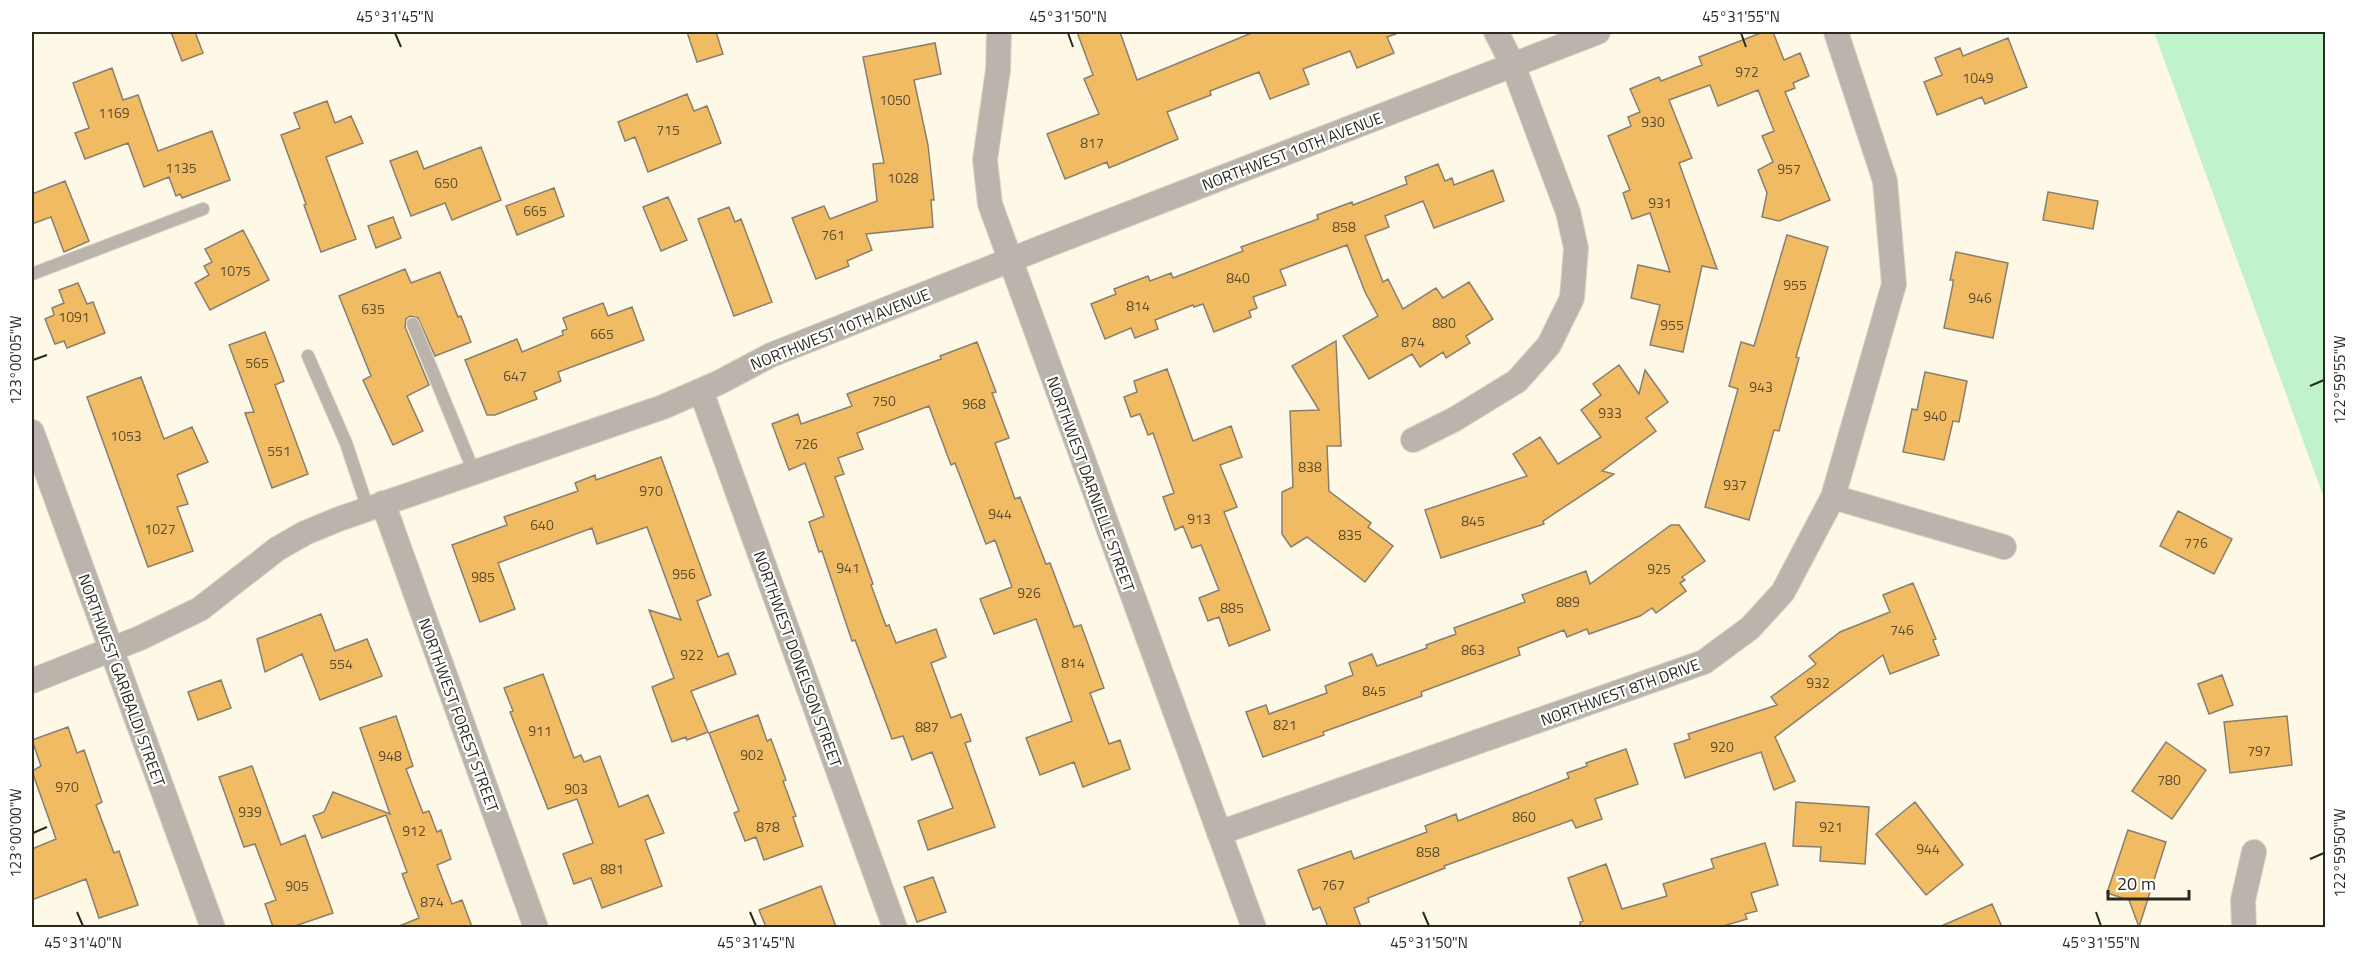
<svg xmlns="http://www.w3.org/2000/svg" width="2357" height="959" font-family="'Titillium Web',sans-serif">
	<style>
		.green { fill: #c1f3ca }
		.building { fill: #f0bb62; stroke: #897f70; stroke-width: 1.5 }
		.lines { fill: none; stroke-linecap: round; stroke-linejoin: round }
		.lane-casing { stroke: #d8d4c3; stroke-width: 14 }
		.street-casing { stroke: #d8d4c3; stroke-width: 26 }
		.lane { stroke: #bab4ad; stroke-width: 12 }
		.street { stroke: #bab4ad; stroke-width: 24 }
		.ticks { fill: none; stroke: #2a2921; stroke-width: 2 }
		.labels { text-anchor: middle; stroke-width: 4.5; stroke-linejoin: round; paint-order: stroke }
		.number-label { font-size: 14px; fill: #5c4e31 }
		.street-label { font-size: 16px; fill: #2a2921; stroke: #fff }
		.neatline { fill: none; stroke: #2a2921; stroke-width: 2 }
		.ticks-label { font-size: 15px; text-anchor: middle; fill: #2a2921 }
	</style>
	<rect width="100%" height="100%" fill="#fef9e6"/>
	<!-- green -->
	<path class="green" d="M2154,32H2325V501Z"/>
	<!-- building -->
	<path class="building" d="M171,32H195L203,53L182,61Z
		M687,32H716L723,54L697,62Z
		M1077,32H1120L1137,80L1254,32H1396V34L1387,37L1394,53L1357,68L1350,51L1303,69L1309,84L1270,99L1259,72L1210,91L1211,95L1167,112L1178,139L1109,168L1107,162L1065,179L1047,134L1099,114L1084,79L1093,75Z
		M1763,32H1773L1784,60L1800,53L1809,76L1793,83L1795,88L1785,92L1830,200L1779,221L1762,217L1767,193L1758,170L1773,162L1762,136L1774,131L1758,90L1718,106L1710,85L1669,100L1692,158L1679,163L1717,269L1702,266L1683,352L1650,345L1660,305L1631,298L1638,265L1670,272L1650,213L1632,219L1623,193L1630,190L1608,136L1631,126L1628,117L1640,112L1630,89L1659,77L1661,81L1702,65L1699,57Z
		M2008,38L2027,87L1985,104L1982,97L1937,115L1924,82L1942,75L1935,58L1960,48L1963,56Z
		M935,43L941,74L914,80L928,145L934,200H931L933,227L866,234L872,250L847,261L849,266L816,279L792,218L824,206L830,219L877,201L873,164L884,163L863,57Z
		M112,68L123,100L138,95L158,151L212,131L230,180L182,198L180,194L176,196L169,177L144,187L128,143L85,159L75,133L89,128L73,83Z
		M687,94L694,111L707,106L721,143L648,172L635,137L625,141L618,122Z
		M327,101L335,123L351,116L363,143L326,157L356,239L321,252L304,205L306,204L281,135L300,128L294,113Z
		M481,147L501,200L452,220L445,203L411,216L390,161L417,151L424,169Z
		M1438,164L1445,181L1452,178L1454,185L1493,170L1504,201L1434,228L1423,201L1385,216L1389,227L1365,236L1383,282L1388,279L1403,309L1436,288L1443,298L1469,282L1493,319L1466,336L1470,343L1446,358L1443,352L1420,367L1412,354L1369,379L1343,336L1378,316L1365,292L1347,245L1280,270L1286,285L1253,297L1257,308L1249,311L1251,317L1214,332L1203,304L1194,307L1193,305L1155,320L1158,329L1135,338L1131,328L1105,339L1091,304L1116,294L1114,289L1148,276L1150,281L1171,273L1173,278L1243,251L1241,247L1318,219L1317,215L1352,202L1353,205L1407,184L1405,177Z
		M65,181L89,241L64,252L51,217L32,224V194Z
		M554,188L564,216L517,235L506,206Z
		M2048,192L2098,201L2093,229L2043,220Z
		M668,197L687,240L661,251L643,207Z
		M729,207L735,222L741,219L772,302L734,316L698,219Z
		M393,217L401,238L376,248L368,226Z
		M243,230L269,280L210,310L195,283L209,275L204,266L212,262L205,249Z
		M1787,235L1828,247L1796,357L1799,358L1779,431L1774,430L1749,520L1705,507L1738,389L1729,386L1741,342L1754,346Z
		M1956,252L2008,263L1993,338L1944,328L1953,284V280H1950Z
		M405,269L411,283L440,272L458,317L461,316L471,342L435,356L418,318L410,316L406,319L405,327L429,385L407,396L423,431L393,445L363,380L371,376L339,296Z
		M78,283L87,304L93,302L105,333L67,348L64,341L55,344L45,319L54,315L52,308L64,303L59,290Z
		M603,303L608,316L632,307L644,340L558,372L561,381L534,392L537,399L495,415H487L465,360L517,339L522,352L563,335L562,331L567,329L563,318Z
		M265,332L284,381L275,385L308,474L272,488L245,413L254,412L229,345Z
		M1336,341L1341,446H1327L1329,491L1371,523L1368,527L1393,546L1365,582L1307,537L1291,547L1282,534V492L1293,487L1290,411L1319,410L1292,366Z
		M977,342L996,392L992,393L1009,438L995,443L1015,499L1020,497L1046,564L1050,563L1074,627L1081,625L1104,688L1090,693L1109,744L1120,740L1130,769L1083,787L1074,762L1040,775L1026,738L1072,721L1036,619L994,634L980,599L1012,587L995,540L986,544L955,463L951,465L929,406L857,433L863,449L838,458L844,474L835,477L873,584L871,585L886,626L889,625L896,643L936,629L946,657L931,663L951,718L961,714L971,741L965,743L995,827L928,850L918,821L953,808L932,752L912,760L903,736L892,739L855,640L852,641L822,551L819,552L809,522L824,516L805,463L789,470L772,424L798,414L801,424L852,406L847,394L941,359L940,356Z
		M1619,365L1639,394L1645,370L1668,402L1646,418L1656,431L1602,471L1614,474L1543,521L1544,524L1441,558L1425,510L1527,476L1513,454L1540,437L1558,464L1601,437L1581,410L1601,395L1593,384Z
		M1167,369L1193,441L1231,426L1242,457L1220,465L1237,507L1224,512L1270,630L1229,646L1219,617L1208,621L1199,598L1219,590L1201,545L1192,548L1183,526L1175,530L1163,497L1174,493L1153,433L1148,435L1140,414L1131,417L1124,397L1137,392L1134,381Z
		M1925,372L1967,381L1959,422L1953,421L1944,460L1903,452L1912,409L1917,410Z
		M141,377L164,439L192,427L208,462L177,475L188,504L177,507L193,551L148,567L87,397Z
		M661,457L711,595L697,601L718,657L728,653L736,674L691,691L708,732L687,740L686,737L672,742L652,687L674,678L649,610L681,620L647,527L597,544L592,528L498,563L515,609L480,622L452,545L507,525L504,517L578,491L575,483L595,475L596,480Z
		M2178,511L2232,539L2214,574L2160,546Z
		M1671,525H1679L1705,561L1682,577L1685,580L1680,583L1686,591L1656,613L1652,608L1640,616L1589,634L1587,629L1567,637L1564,630L1518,648L1520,655L1421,692L1422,696L1323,732L1324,735L1263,757L1246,712L1266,705L1269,714L1327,693L1325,686L1353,675L1349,663L1372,654L1377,666L1427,648L1426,645L1456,634L1454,628L1525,602L1522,595L1586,571L1590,584Z
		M1913,583L1936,639L1933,640L1939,655L1890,674L1883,655L1775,737L1795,781L1774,790L1761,752L1685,778L1674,744L1690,739L1688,734L1777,705L1771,697L1816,664L1809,656L1840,632L1890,612L1883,595Z
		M321,614L335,651L367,639L382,676L320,700L302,654L265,672L257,639Z
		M543,674L574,758L581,755L584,762L600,756L619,807L648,795L664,833L645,840L662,886L602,908L591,878L574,884L563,854L593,843L577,799L548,809L510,712L513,711L504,688Z
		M2222,675L2233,705L2209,714L2198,684Z
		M221,680L231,708L198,720L188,692Z
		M758,715L767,741L771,739L786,780L783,781L796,816L793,817L803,846L764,860L756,837L745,841L734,813L739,811L709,733Z
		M396,716L413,766L406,769L423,813L429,811L437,832L441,830L451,859L437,865L452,904L462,900L472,927H397L419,918L402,874L407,872L386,815L322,838L313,816L324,812L333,792L390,814L360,728Z
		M2287,716L2292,765L2230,773L2224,722Z
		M68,727L77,753L84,750L102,802L96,805L114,853L119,851L138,905L99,918L86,879L32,900V849L56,839L32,771L41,766L32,740Z
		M2166,742L2206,770L2172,819L2132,791Z
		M1626,749L1638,784L1595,799L1602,819L1576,828L1572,820L1444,866L1445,868L1368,898L1369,902L1354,908L1361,927H1328L1320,907L1313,910L1298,870L1351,851L1354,859L1427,832L1425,826L1456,814L1458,821L1569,778L1567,773L1587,766L1586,763Z
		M252,766L281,845L305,835L333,913L292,927H273L265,904L276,900L255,844L244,847L219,777Z
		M1796,802L1869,807L1865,864L1820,861L1821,847L1793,846Z
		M1915,802L1963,865L1926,895L1876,834Z
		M2128,830L2166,842L2139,927L2129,900L2107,893Z
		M1765,843L1778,885L1751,893L1757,911L1745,914L1747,919L1720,927H1580V922L1583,921L1568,878L1606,864L1622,909L1667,896L1663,884L1714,868L1711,859Z
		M933,877L946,912L917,922L904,887Z
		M821,886L836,927H766L759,910Z
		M1992,904L2002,927H1939Z"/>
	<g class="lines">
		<defs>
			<path id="lane" d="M32,274L203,209
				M413,324L474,472
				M308,356L346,443L368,509"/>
			<path id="street" d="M999,32L998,70L985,160L990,204L1254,928
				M701,391L895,928
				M32,432L213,928
				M1413,440L1455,419L1517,381L1549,345L1572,298L1576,248L1568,212L1513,65L1496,32
				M1833,497L2004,547
				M383,503L536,928
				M32,681L140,638L200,609L277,549L305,533L339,519L663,407L718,383L771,355L1048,245L1598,32
				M1219,833L1704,662L1750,628L1783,592L1833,497L1894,284L1885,181L1836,32
				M2244,928L2243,900L2254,852"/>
		</defs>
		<!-- lane casing -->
		<use href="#lane" class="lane-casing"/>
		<!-- street casing -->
		<use href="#street" class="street-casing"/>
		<!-- lane -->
		<use href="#lane" class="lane"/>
		<!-- street -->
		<use href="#street" class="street"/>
	</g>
	<!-- ticks -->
	<path class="ticks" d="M395,33L401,47M1068,33L1073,47M1741,33L1746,47M33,360L47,355M2310,386L2324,380M33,833L47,827M2310,859L2324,853M77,912L83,926M750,912L756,926M1423,912L1429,926M2096,912L2101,926"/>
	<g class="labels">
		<!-- number labels -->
		<g class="number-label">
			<text x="1747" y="77">972</text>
			<text x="1978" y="83">1049</text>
			<text x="895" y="105">1050</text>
			<text x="114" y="118">1169</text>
			<text x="1653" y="127">930</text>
			<text x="668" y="135">715</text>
			<text x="1092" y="148">817</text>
			<text x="181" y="173">1135</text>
			<text x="1789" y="174">957</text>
			<text x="903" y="183">1028</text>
			<text x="446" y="188">650</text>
			<text x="1660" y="208">931</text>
			<text x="535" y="216">665</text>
			<text x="1344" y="232">858</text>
			<text x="833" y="240">761</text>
			<text x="235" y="276">1075</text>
			<text x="1238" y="283">840</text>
			<text x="1795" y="290">955</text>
			<text x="1980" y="303">946</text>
			<text x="1138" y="311">814</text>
			<text x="373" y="314">635</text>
			<text x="74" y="322">1091</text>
			<text x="1444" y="328">880</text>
			<text x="1672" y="330">955</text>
			<text x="602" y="339">665</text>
			<text x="1413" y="347">874</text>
			<text x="257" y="368">565</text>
			<text x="515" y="381">647</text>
			<text x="1761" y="392">943</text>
			<text x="884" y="406">750</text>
			<text x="974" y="409">968</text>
			<text x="1610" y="418">933</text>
			<text x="1935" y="421">940</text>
			<text x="126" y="441">1053</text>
			<text x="806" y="449">726</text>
			<text x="279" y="456">551</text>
			<text x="1310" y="472">838</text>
			<text x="1735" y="490">937</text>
			<text x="651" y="496">970</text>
			<text x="1000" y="519">944</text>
			<text x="1199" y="524">913</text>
			<text x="1473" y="526">845</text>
			<text x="542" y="530">640</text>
			<text x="160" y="534">1027</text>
			<text x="1350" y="540">835</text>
			<text x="2196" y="548">776</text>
			<text x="848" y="573">941</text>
			<text x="1659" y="574">925</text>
			<text x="684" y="579">956</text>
			<text x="483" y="582">985</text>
			<text x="1029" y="598">926</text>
			<text x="1568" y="607">889</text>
			<text x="1232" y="613">885</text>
			<text x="1902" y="635">746</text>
			<text x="1473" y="655">863</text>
			<text x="692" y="660">922</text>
			<text x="1073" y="668">814</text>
			<text x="341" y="669">554</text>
			<text x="1818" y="688">932</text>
			<text x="1374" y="696">845</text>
			<text x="1285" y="730">821</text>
			<text x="927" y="732">887</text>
			<text x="540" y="736">911</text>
			<text x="1722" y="752">920</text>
			<text x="2259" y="756">797</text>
			<text x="752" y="760">902</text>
			<text x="390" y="761">948</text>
			<text x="2169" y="785">780</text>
			<text x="67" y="792">970</text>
			<text x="576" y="794">903</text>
			<text x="250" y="817">939</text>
			<text x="1524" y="822">860</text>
			<text x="768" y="832">878</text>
			<text x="1831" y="832">921</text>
			<text x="414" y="836">912</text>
			<text x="1928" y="854">944</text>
			<text x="1428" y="857">858</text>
			<text x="612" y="874">881</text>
			<text x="1333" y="890">767</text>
			<text x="297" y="891">905</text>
			<text x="432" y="907">874</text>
		</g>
		<!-- street labels -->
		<g class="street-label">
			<text transform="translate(1292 151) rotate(-21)" y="6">NORTHWEST 10TH AVENUE</text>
			<text transform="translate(840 329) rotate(-22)" y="6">NORTHWEST 10TH AVENUE</text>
			<text transform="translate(1091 484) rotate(70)" y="6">NORTHWEST DARNIELLE STREET</text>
			<text transform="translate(798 659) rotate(70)" y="6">NORTHWEST DONELSON STREET</text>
			<text transform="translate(122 680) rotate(70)" y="6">NORTHWEST GARIBALDI STREET</text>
			<text transform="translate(1620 692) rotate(-20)" y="6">NORTHWEST 8TH DRIVE</text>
			<text transform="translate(459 715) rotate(70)" y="6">NORTHWEST FOREST STREET</text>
		</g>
	</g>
	<!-- border -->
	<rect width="2357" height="959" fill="none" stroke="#ffffff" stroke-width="66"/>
	<!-- scale -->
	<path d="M2108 890v9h81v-9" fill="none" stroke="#2a2921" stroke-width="3"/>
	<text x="2117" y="890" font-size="18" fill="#2a2921" stroke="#ffffff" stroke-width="4.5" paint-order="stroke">20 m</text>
	<rect x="33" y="33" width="2291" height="893" class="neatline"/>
	<g class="ticks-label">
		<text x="395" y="22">45°31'45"N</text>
		<text x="1068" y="22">45°31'50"N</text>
		<text x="1741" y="22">45°31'55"N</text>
		<text transform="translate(16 360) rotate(-90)" y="5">123°00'05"W</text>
		<text transform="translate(2340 380) rotate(-90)" y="5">122°59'55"W</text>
		<text transform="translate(16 833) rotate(-90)" y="5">123°00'00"W</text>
		<text transform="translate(2340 853) rotate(-90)" y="5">122°59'50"W</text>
		<text x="83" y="948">45°31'40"N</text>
		<text x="756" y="948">45°31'45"N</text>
		<text x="1429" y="948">45°31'50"N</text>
		<text x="2101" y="948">45°31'55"N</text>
	</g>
</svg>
